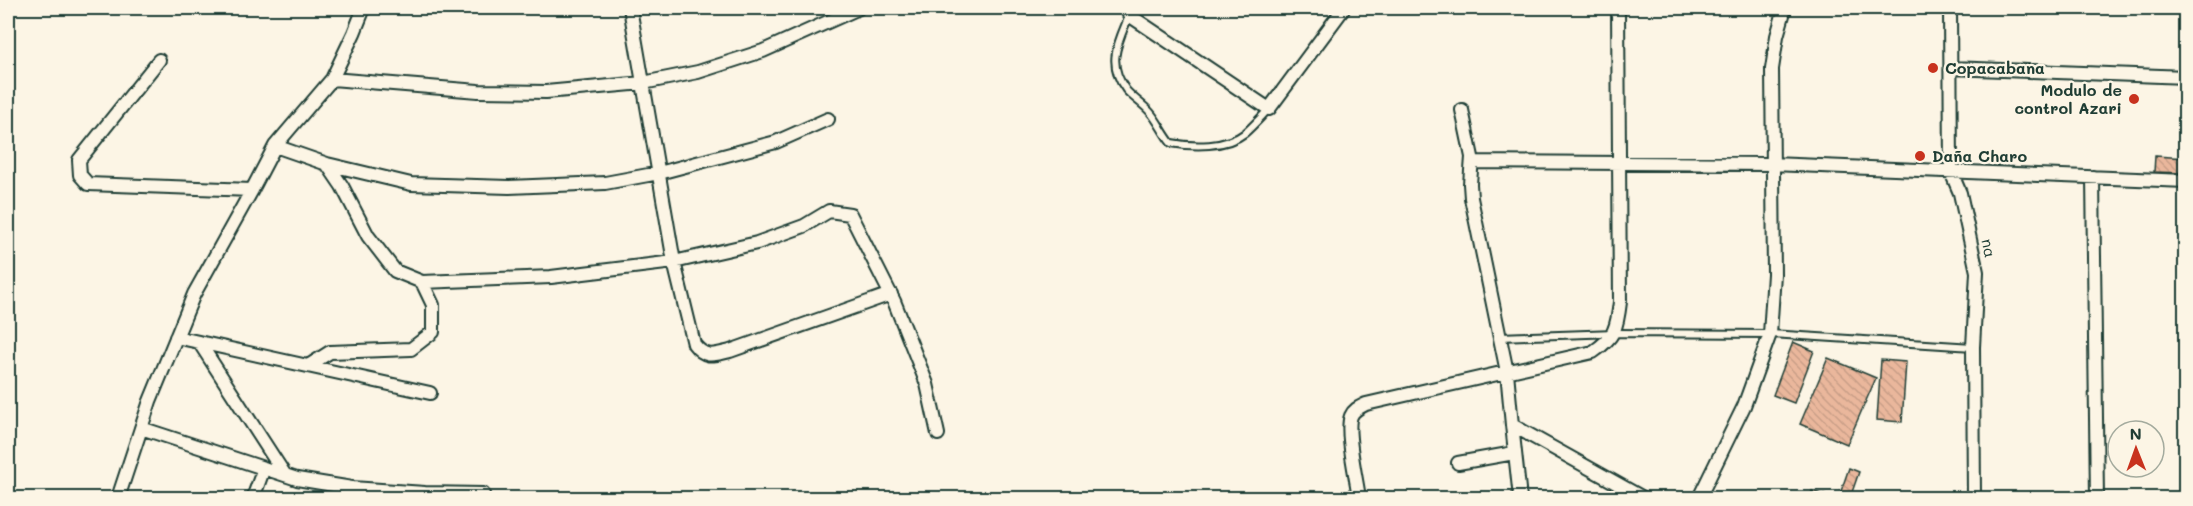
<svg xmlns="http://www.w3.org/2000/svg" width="2193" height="506" font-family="Mali,sans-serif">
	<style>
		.building { fill: url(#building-back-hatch); stroke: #1f3d34; stroke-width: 1.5 }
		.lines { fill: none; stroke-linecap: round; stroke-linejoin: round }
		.lane-casing { stroke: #1f3d34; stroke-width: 10 }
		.street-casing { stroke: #1f3d34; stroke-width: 16 }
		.lane { stroke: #fcf5e5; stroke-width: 6 }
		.street { stroke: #fcf5e5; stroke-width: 12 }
		.poi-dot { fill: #c8321e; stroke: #fcf5e5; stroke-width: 2 }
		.labels { text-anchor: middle; stroke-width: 4.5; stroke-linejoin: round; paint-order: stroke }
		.poi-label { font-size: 16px; font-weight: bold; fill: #1f3d34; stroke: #fcf5e5; text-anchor: start }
		.street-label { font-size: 16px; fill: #1f3d34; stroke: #fcf5e5 }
	</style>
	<defs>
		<pattern id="building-back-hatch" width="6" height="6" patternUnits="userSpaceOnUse" patternTransform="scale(1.5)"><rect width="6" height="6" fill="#eab79c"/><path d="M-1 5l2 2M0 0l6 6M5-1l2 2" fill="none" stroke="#c89e87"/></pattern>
	</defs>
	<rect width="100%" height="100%" fill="#fcf5e5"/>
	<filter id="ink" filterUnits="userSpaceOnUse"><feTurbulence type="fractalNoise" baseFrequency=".0167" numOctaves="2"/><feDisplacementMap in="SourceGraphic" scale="12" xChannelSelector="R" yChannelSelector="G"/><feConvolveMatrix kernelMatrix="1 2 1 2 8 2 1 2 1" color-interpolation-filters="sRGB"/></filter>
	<g filter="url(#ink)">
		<!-- building -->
		<path class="building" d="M2155,156L2186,158V173L2154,172Z
			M1793,342L1814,351L1794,403L1773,395Z
			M1828,358L1876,378L1847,444L1800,424Z
			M1881,360L1906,362L1902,422L1877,420Z
			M1849,468L1859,472L1850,498L1840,494Z
			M1812,491L1833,498H1809Z"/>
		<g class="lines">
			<defs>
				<path id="lane" d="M1129,16C1118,43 1106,63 1126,90C1133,98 1143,104 1150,112C1158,121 1163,133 1171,143C1193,147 1226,148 1245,133C1253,126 1261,117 1269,109
					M1500,337L1615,333L1770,334L1973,347"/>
				<path id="street" d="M630,8L674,262L694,344C705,359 714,355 730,351L891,294
					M1135,8L1129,15L1269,109L1344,8
					M1950,8L1951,172L1960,193L1977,272L1973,347L1974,498
					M159,60L79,160L80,175L88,184L252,190
					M1951,68L2186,77
					M332,79L478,91L546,92L643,83L698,72L763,51L859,8
					M1462,110L1472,157L1470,184L1471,198L1507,372L1512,425
					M275,146L327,164L411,184L509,187L605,183L659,173L776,142L828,119
					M1472,162L1772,164L2186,181
					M327,164L342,186L368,236L395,271L422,282L551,277L674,262L757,243L804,226L829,211L850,214L894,301L927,384L938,434
					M2093,177L2097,498
					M176,337L430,393
					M199,342L285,475
					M308,366L330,352L411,349L433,332V305L422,282
					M141,428L297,479L352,488L425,493L483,494
					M1458,463L1514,453
					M118,498L150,401L194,294L252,190L275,146L332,79L354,33L364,8
					M253,498L264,468
					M1359,498C1357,481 1345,431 1351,416C1354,409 1360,407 1366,404L1593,352C1615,337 1617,328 1620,302L1618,8
					M1520,498L1512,425L1643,498
					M1699,498L1744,406L1770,334L1774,274L1772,69L1777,36L1785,8"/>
			</defs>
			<!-- lane casing -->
			<use href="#lane" class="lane-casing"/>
			<!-- street casing -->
			<use href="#street" class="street-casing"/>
			<!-- lane -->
			<use href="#lane" class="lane"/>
			<!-- street -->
			<use href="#street" class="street"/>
		</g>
	</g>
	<!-- markers -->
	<g class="poi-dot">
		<circle cx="1933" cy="68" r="6"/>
		<circle cx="2134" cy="99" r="6"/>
		<circle cx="1920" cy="156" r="6"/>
	</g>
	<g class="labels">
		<!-- poi labels -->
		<g class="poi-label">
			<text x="1945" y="74">Copacabana</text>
			<text x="2122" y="96" text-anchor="end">Modulo de<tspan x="2122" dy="18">control Azari</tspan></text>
			<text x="1932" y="162">Daña Charo</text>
		</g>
		<!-- street labels -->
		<g class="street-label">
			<text transform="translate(1989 248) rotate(78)" y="6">na</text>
		</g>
	</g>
	<!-- margin -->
	<rect width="2193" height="506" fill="none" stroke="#fcf5e5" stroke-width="30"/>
	<rect x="15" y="15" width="2163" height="476" fill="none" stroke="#1f3d34" stroke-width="2" filter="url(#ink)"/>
	<!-- north arrow -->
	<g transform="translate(2136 449) rotate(359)"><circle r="28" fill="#fcf5e5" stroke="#a4ab9e" stroke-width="1.5"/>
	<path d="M0-4.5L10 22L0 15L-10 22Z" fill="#c8321e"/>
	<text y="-9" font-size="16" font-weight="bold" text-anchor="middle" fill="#1f3d34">N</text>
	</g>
</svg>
